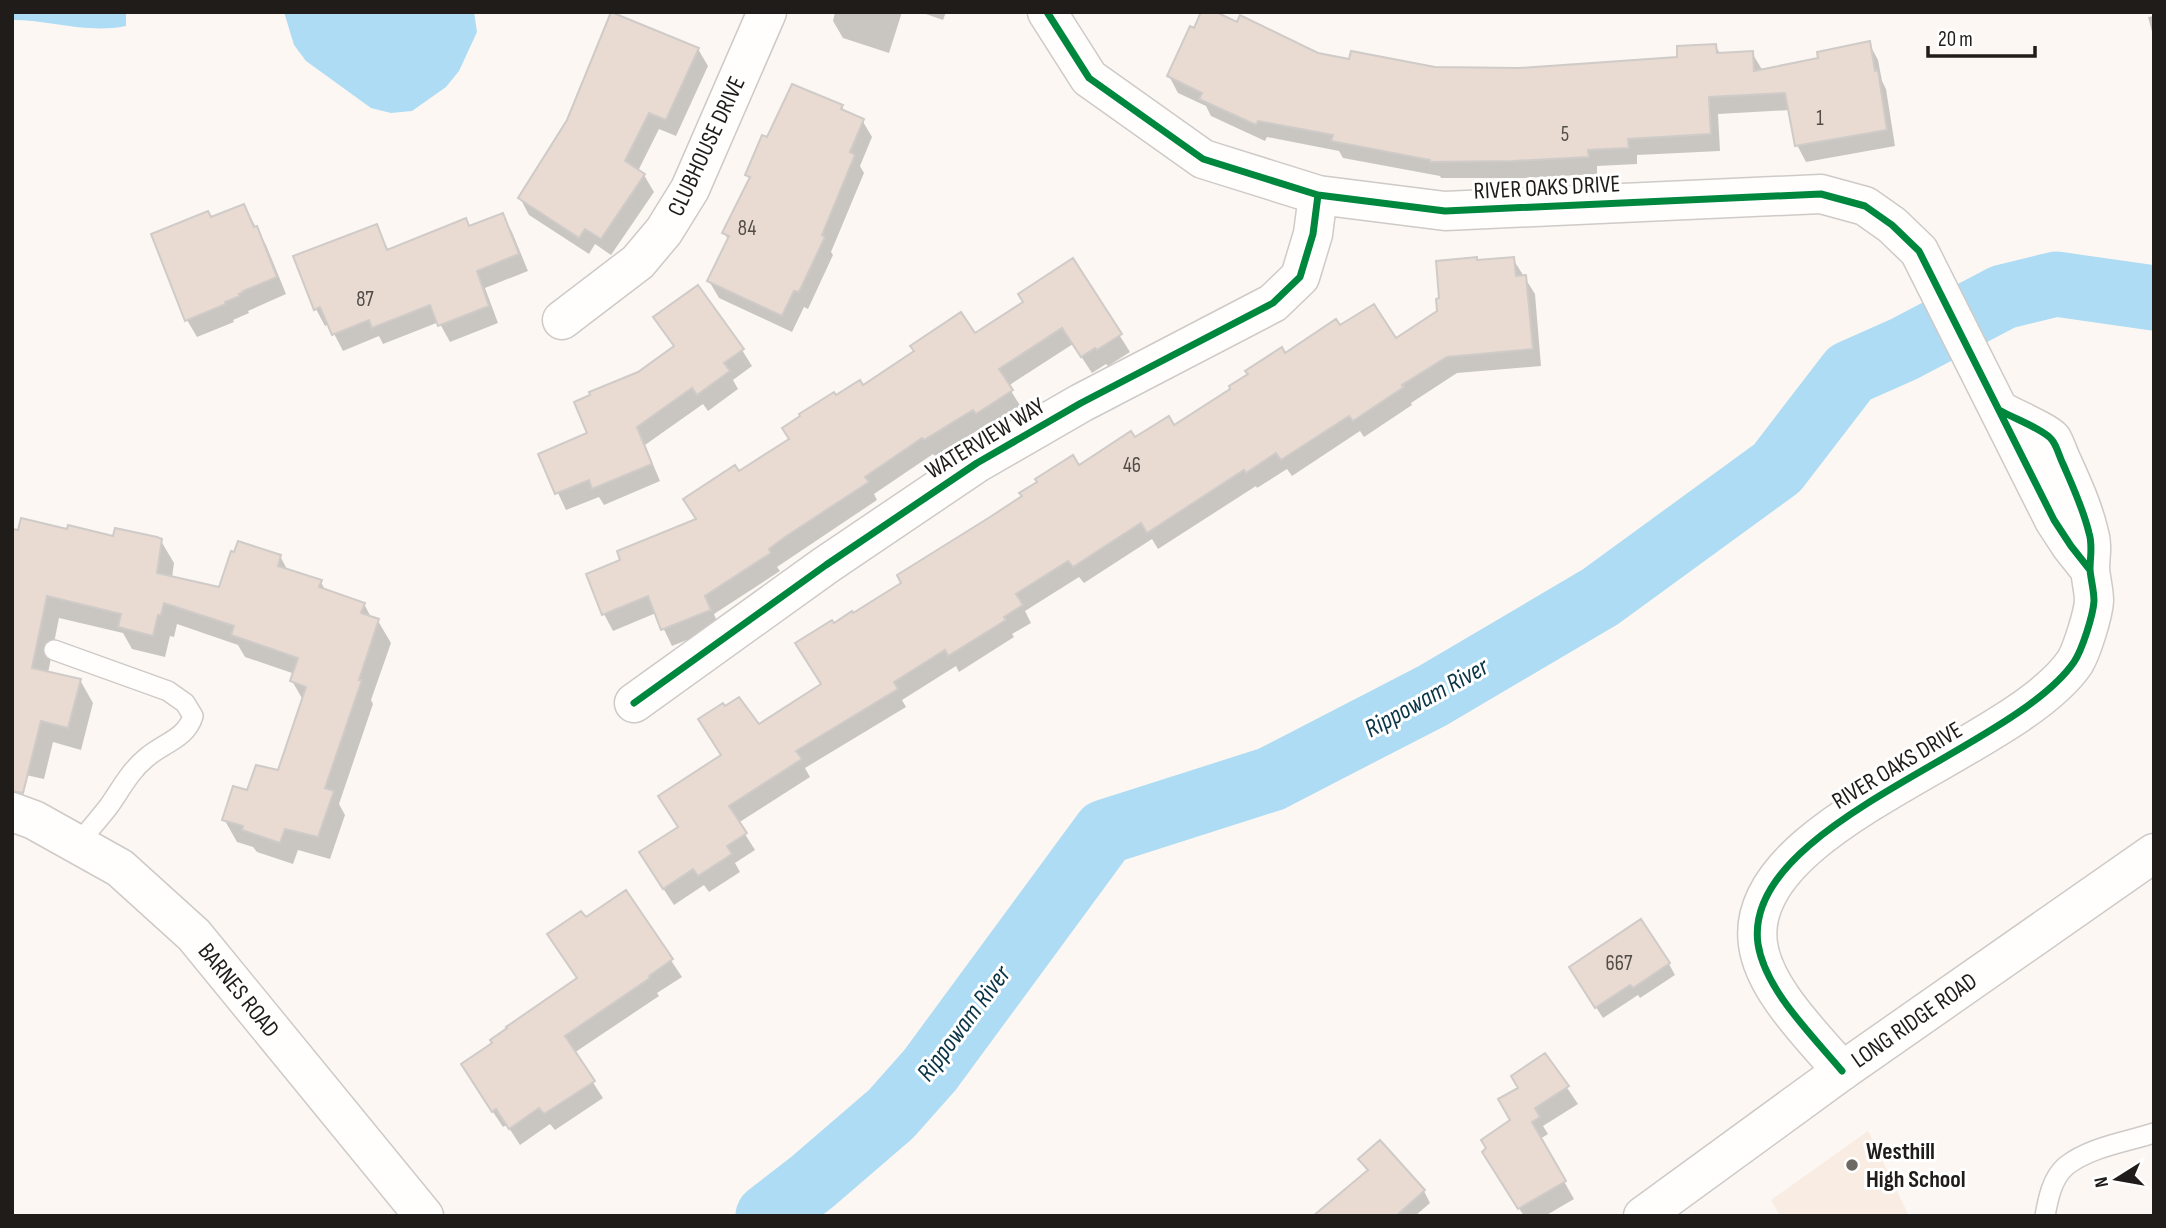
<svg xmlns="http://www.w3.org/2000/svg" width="2166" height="1228" font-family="'Sofia Sans Condensed',sans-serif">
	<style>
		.built { fill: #f9ece2 }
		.water { fill: #addcf4 }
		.shadow { fill: #0003 }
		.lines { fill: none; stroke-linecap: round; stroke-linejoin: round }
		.river { stroke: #addcf4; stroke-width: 65 }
		.building { fill: #e9dad2; stroke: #cfcbc8; stroke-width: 2 }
		.lane-casing { stroke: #cecac7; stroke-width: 22 }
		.street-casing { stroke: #cecac7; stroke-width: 41 }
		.primary-casing { stroke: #cecac7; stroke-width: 41 }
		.lane { stroke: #fffefd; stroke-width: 19 }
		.street { stroke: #fffefd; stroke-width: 38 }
		.primary { stroke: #fffefd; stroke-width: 38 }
		.cycleway-casing { stroke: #fff; stroke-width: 11 }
		.cycleway { stroke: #00873e; stroke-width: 7 }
		.poi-dot { fill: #6d6965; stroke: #fff; stroke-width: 2.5 }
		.labels { text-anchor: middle; stroke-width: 6; stroke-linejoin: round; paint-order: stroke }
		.number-label { font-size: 21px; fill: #524c47 }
		.street-label { font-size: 24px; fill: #201c19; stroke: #fff }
		.poi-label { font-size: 24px; font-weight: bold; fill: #201c19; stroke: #fff; text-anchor: start }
		.water-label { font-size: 26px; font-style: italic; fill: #0b3547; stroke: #fff }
	</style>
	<rect width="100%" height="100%" fill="#fcf7f2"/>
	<!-- built -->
	<path class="built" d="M1868,1131L1909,1216H1780L1771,1200Z"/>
	<!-- water -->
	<path class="water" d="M12,12H126V26C86,34 52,20 12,20Z
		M284,12H474L477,32L459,71L446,87L412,111L391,113L371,108L306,61L294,45Z"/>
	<!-- shadow -->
	<path class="shadow" d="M835,12H902L889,53L843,38L833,21Z
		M920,12H946L943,20Z
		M2154,16V39L2148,17Z
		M1869,43L1878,60L1882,81L1886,89L1895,146L1806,162L1797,145L1790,110L1718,114L1720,151L1637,155V164L1597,166V174L1524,178H1441L1440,176L1343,158L1339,151L1267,137L1265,141L1211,116L1206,106L1178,93L1169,76L1318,54L1351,61L1435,69L1519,70L1679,58L1715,45L1721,55L1752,53L1763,71L1820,60Z
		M698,49L708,66L676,136L659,129L638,171L644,175L654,192L611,255L595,244L589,254L529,215L520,198L568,120Z
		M842,107L845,113L862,120L872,137L860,166L864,173L831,252L833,255L808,309L804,307L792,332L719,298L709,281L729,241L724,233L750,180L747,175L768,139Z
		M244,206L266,245L286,294L248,311L249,313L233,320L234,322L197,337L187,320L211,219Z
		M502,215L512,232L528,271L485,288L498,323L450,342L439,322L383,344L379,336L343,351L329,324L325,326L316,309L376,226L389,251L469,228Z
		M1513,259L1535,294L1541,366L1457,373L1411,403L1412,405L1364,437L1360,431L1292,476L1287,469L1257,488L1256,486L1158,549L1152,539L1084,583L1079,577L1025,611L1031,623L1012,634L1014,637L959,672L956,666L902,700L906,707L805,768L810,777L738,823L755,850L735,863L740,872L709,892L704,885L674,905L651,870L680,828L722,756L759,726L822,685L833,625L853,616L1079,467L1134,439L1174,427L1285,355L1340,328L1396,340Z
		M1073,261L1130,352L1108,366L1106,364L1092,373L1073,344L1008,386L1021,407L987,430L985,426L935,456L933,454L874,494L877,500L777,567L780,571L714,614L719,627L672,646L656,613L613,631L604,614L622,560L698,520L739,474L791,440L835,398L975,336L1025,303Z
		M665,334L742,350L752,366L733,380L738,389L708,411L703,404L645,445L660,481L604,505L599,497L566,510L540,455L589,434L639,373L675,348Z
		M12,531H68L115,538L161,541L174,563L172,578L221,589L280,556L288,571L321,582L326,592L364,604L372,619L378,621L391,643L371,700L373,704L339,804L345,815L330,859L298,850L293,864L257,852L253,847L237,842L224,819L248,792L280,772L303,700L292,681L295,674L245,657L238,645L177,624L174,637L170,636L165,657L132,649L123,633L59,618L48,673L80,680L93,703L81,750L53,742L44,779L12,772Z
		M626,892L682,977L657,993L659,996L574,1053L603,1098L555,1130L550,1124L520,1145L507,1125L503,1127L473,1082L578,979L549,935L585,920Z
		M1669,964L1675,975L1640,998L1638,995L1603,1018L1577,978Z
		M1545,1055L1578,1104L1543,1126L1548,1134L1540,1139L1574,1199L1545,1216H1524L1494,1169L1513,1121L1520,1089Z
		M1380,1142L1424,1191L1430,1203L1415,1216H1331L1369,1172L1361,1159Z"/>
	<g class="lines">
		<!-- river -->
		<path class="river" d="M768,1216L812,1182L891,1114L930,1070L1105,832L1271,779L1432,696L1600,597L1777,468L1850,373L1904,349L2003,297L2056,284L2154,298"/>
	</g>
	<!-- building -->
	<path class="building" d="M611,12L699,48L666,120L649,113L625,161L645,174L601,239L585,229L579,238L518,198L567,120Z
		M1201,12H1216L1237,22L1240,15L1318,53L1349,59L1351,51L1435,67L1519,68L1677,57V46L1716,44L1717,53L1753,51L1754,71L1818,58L1817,52L1870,41L1875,71L1878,70L1887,130L1795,146L1785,93L1709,97L1711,134L1628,139L1629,148L1588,150L1589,157L1513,161L1430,162V160L1331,141L1333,135L1258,121L1256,125L1199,99L1202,93L1167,76L1190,26L1194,28Z
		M792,84L843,105L841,109L864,119L850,152L855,155L822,235L825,237L799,292L794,291L782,316L707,281L729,236L722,233L750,177L745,175L762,135L767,137Z
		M244,204L254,227L257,226L277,277L243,291L244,292L239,294L240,296L225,302L226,304L185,321L151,234L208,211L211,217Z
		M503,213L519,254L477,271L489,306L438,326L430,305L372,328L369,320L332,335L320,307L314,310L293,256L377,224L387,250L466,218L469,226Z
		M1477,257V260L1514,257L1516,276L1526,275L1533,349L1447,357L1402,385L1404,387L1353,421L1349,416L1281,460L1276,453L1246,473L1244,470L1147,533L1141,523L1073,567L1068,561L1016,594L1023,605L1004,617L1006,620L948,656L945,650L894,682L898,689L796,751L802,759L729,806L747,833L727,846L732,854L698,876L693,869L663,889L639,852L678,827L658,796L721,755L698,719L723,703L725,706L739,697L759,724L821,684L795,643L832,620L834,623L852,611L853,613L901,583L897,575L990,517L1022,496L1019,493L1037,482L1035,479L1073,455L1079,465L1131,431L1135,437L1169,416L1174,425L1230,389L1229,386L1248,374L1245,371L1282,347L1285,353L1336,319L1340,325L1374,304L1396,338L1437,311L1436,299L1439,298L1436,261Z
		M1073,258L1122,334L1097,350L1095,348L1081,357L1062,328L999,369L1013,390L976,414L973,410L924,440L922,438L865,477L869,482L785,537L769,549L771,553L705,596L711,610L661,630L648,596L602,615L586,574L620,560L617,551L696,519L683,499L735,465L739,471L789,439L782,428L800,416L799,414L834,392L836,395L860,380L863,385L914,351L910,346L961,312L975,333L1023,302L1018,294Z
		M698,285L744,349L724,363L730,371L697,395L692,388L637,427L652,464L592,489L589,480L555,494L538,454L587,433L574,402L590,395L589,392L638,372L674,346L653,317Z
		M21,518L67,529L68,525L113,536L115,528L157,537L162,539L157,573L219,587L231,551L234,552L238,541L281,555L278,566L322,580L319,587L365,603L361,613L379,619L359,680H362L325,788L334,791L318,837L285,829L280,843L242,830L243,826L222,820L233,786L247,790L256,765L278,770L306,687L290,681L298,658L231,635L234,626L164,603L161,615H158L153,636L118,627L121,614L47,596L32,668L81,679L68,728L41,721L23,793L12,791V529L18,530Z
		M626,890L673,959L649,976L650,978L565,1036L595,1081L544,1114L539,1108L509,1129L496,1109L492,1112L461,1064L492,1043L490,1040L507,1028L506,1027L577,978L547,934L581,911L586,917Z
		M1641,919L1670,963L1633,988L1630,985L1595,1008L1569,967Z
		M1545,1053L1569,1086L1535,1108L1540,1117L1532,1122L1566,1181L1518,1209L1482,1152L1486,1148L1481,1140L1510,1120L1498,1099L1518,1088L1511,1076Z
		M1380,1140L1425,1190L1396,1216H1313L1368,1170L1358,1159Z"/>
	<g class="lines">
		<defs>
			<path id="lane" d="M54,650L168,691L185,703L193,716C186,739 163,743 146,758C130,771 121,789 109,806C99,819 88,831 78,844
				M2045,1216C2048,1199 2052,1178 2066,1166C2090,1147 2126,1142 2154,1133"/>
			<path id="street" d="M1047,12L1089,78L1203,159L1318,195L1445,211L1821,194L1865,206L1892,225L1919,251L2054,520L2071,546L2090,570
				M562,320L638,262L664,231L690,189L767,12
				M634,703L826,565L977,463L1081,403L1273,303L1300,277L1313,234L1318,195
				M12,812L34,820L120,868L194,935L424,1216
				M1842,1071C1813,1036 1764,990 1758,944C1741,823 2014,752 2075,662C2082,650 2093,615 2094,601C2094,591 2091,580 2090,569C2090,557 2093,545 2089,533C2083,508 2073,486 2063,464C2059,456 2056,446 2052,439C2046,432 2011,417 2001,411"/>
			<path id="primary" d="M1643,1216L1842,1071L2154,853"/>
		</defs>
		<!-- lane casing -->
		<use href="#lane" class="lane-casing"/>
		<!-- street casing -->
		<use href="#street" class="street-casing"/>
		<!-- primary casing -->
		<use href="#primary" class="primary-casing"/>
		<!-- lane -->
		<use href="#lane" class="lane"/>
		<!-- street -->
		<use href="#street" class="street"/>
		<!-- primary -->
		<use href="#primary" class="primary"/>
		<defs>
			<path id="cycleway" d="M1047,12L1089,78L1203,159L1318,195L1445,211L1821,194L1865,206L1892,225L1919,251L2054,520L2071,546L2090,570
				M634,703L826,565L977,463L1081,403L1273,303L1300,277L1313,234L1318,195
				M1842,1071C1813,1036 1765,990 1758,944C1741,824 2013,751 2074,662C2082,650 2093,616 2094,601C2094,591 2091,580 2090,570C2090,557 2093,545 2089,533C2083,508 2073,487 2063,464C2059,456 2057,446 2052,440C2045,430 2013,418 2001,411"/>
		</defs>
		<!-- cycleway casing -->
		<use href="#cycleway" class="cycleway-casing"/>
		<!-- cycleway -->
		<use href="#cycleway" class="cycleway"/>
	</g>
	<!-- markers -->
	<circle class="poi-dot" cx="1852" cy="1165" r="7"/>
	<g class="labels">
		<!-- number labels -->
		<g class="number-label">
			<text x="1820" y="125">1</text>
			<text x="1565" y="141">5</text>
			<text x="747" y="235">84</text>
			<text x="365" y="306">87</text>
			<text x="1132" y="472">46</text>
			<text x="1619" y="970">667</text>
		</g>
		<!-- street labels -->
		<g class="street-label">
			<text transform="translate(706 146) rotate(-65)" y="8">CLUBHOUSE DRIVE</text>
			<text transform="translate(1547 187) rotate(-3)" y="8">RIVER OAKS DRIVE</text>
			<text transform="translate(985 438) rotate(-31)" y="8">WATERVIEW WAY</text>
			<text transform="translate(1897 765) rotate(-31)" y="8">RIVER OAKS DRIVE</text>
			<text transform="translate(239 990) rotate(51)" y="8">BARNES ROAD</text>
			<text transform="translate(1914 1020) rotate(-35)" y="8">LONG RIDGE ROAD</text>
		</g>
		<!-- poi labels -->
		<g class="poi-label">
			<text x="1866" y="1159">Westhill<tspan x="1866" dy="28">High School</tspan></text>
		</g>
		<!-- water labels -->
		<g class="water-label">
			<text transform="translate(1426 697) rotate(-29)" y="9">Rippowam River</text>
			<text transform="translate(963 1023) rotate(-53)" y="9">Rippowam River</text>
		</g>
	</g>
	<!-- border -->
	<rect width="2166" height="1228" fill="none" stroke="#201c19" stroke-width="28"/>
	<!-- north arrow -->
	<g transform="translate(2117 1179) rotate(259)" stroke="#ffffff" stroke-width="5" paint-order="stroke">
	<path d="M0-5L12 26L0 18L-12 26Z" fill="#201c19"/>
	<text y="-10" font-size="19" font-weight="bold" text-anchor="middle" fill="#201c19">N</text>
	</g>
	<!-- scale -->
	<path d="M1928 46v10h107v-10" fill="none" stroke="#201c19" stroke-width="3.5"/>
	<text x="1938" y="46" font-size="21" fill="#201c19" stroke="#ffffff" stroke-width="5" paint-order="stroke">20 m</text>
</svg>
